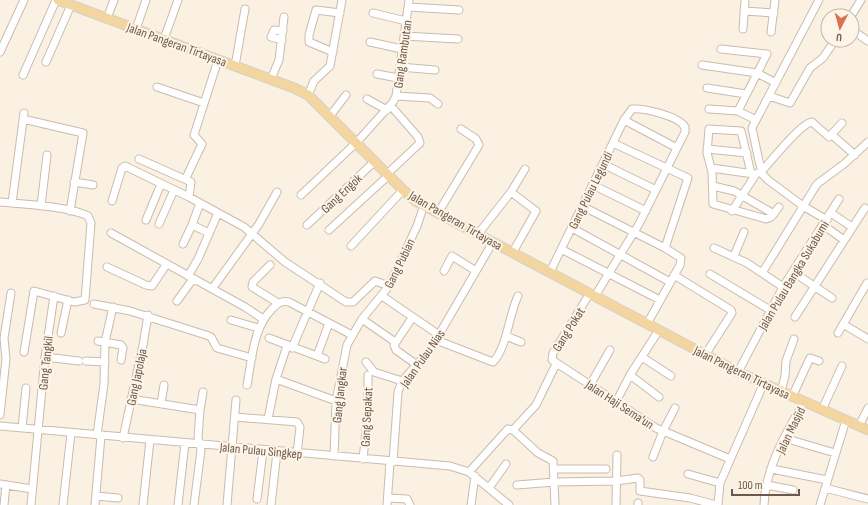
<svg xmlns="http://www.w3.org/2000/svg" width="868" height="505" font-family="'Sofia Sans Condensed',sans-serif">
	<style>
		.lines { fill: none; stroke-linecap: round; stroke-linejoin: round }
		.minor-casing { stroke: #cbbbad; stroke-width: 9 }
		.major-casing { stroke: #d6d0cd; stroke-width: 11 }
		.minor { stroke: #fff; stroke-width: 7 }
		.major { stroke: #f3d59f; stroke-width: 9 }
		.labels { text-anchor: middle; stroke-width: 4; stroke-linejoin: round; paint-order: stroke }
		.street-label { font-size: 13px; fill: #6e584b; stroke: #fdf5e7 }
	</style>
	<rect width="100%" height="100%" fill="#faf1e2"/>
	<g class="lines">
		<defs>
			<path id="minor" d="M819,0L752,128L759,161L763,175L768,180L803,206L827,220
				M408,7L459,10
				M744,11L774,13
				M373,13L406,21
				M851,16L861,0
				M107,18L114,0
				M136,29L146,0
				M743,29L745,0
				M852,30L868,41
				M771,32L775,0
				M404,36L458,39
				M164,39L178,0
				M282,40L271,37L274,30L283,31
				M370,42L402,49
				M721,49L767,54L738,111
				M0,52L24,0
				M333,52L309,42V35L316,10L340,13
				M46,62L71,5
				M702,65L757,73L776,83
				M235,66L245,9
				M400,67L435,70
				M377,74L398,78
				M23,75L56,0
				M271,79L279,60L284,17
				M157,87L204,103
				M707,88L746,94
				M308,95L314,81L330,66L342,0
				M396,96L430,98L438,104
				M769,96L790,103L810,68L823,58L835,40
				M367,99L387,110
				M709,109L738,111L756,120
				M330,116L346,95
				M23,119L83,133L70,211
				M624,120L677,148
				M832,135L855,155
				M613,143L688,178L665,248
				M707,149L747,153
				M139,159L191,182L189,197
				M603,164L656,190
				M711,168L754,174
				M751,173L741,131L709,129L707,153L712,172L713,204L766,219L771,217L779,207
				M387,174L420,143L418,137L391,106
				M186,178L202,144L194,135L218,60
				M74,182L93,185
				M593,185L646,211
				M713,186L734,191L774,214
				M511,192L536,211L513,252
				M301,195L357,142L393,102L396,96L409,0
				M112,201L122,168L125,166L189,197L244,227L285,262L346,302H353L375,281L389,286
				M0,202C23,204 68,206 88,216L91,223L85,300L74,302L34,291L24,352
				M12,203L24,113
				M41,206L47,155
				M582,206L665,248L681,258L680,265L647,324
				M732,211L756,174L762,171C771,161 801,123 812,122L829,137L842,123
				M438,213L479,145L476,139L461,129
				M831,213L852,227
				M146,220L161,184
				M159,224L174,190
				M192,225L209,233
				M307,225L375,161
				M823,225L844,240
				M572,228L670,282
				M329,230L389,175
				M111,233L245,307L263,319
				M478,234L511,192L525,169
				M183,244L192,225L200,203
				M351,246L403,190
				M714,248L747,263L783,287
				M561,249L660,300
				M734,256L744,232
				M270,265L253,282L252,287L278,303
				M107,267L146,285L152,286L166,265
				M444,271L452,256L476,271
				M550,272L624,120L632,109C644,108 679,116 685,127V132L639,224L595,296
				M793,272L832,298
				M762,273L817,184L844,164L868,142
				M710,274L770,310
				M674,275L731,310L732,313L705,355
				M188,276L198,259L218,213
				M212,289L259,224L277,192
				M590,293L553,353L552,360L656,428L730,459
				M382,296L439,335
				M177,301L193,279
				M94,304L130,311L206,335L211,337L217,348L252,358
				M795,317L865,208
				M412,318L394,345L396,350L417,365
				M362,319L395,342
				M231,320L258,328
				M843,324L868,339
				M61,333L68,300
				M838,333L867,283
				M506,336L521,342
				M269,338L325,359
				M436,340L493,362C507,348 509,314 518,296
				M98,341L121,345L123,348L121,360
				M292,348L320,283
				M317,356L329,323
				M45,357L79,361
				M642,357L671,376
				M86,361L105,362
				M366,362L374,372L402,381
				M738,372L783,287L839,199
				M630,375L659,397
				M276,379L336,401
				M247,385C252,359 253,328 272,309C277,304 281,300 289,302L352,335
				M590,385L610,350
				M781,392L785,376L786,361L794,339
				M792,397L809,360L810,358L819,361
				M131,399L200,410L198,438L201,450L194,505
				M616,402L630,375L659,330
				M161,404L164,385
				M200,410L203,392
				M822,410L842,366
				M0,415L6,359L4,338L11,293
				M235,417L297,422L300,427L297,454
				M268,419L276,379L287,346
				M0,426L450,466L469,472L509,505
				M859,426L868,408
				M22,428L26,388
				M513,430L538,453L553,461L555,505
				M513,430L536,405L556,364
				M97,435L104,384L105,342L113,307
				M123,438L143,345L148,315
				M784,438L835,453
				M334,456L336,401L347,345L362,319L389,286L417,226L424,205
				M653,457L663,431L675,408
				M363,459L368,412V375
				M393,462L398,392L402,381L430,350L493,242
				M554,469H606
				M772,469L827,480
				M469,472L506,431L508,429L513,430
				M688,474L720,483
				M0,484L32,489
				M517,485L554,482L616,481L638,478L640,480V491L690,498L716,505
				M767,485L793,490
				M489,488L506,464
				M825,488L868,499
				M96,496L118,498
				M388,498L407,499L410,505
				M257,499L263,451
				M4,505L6,485
				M31,505L45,357L54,296
				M63,505L71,433
				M95,505L101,436
				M143,505L150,440
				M178,505L185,443
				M227,505L236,400
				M271,505L277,452
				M387,505L390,462
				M471,505L475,476
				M616,505L617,455
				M638,505V503
				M718,505L720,483L763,385
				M764,505C765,469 786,432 804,402
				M820,505L846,420"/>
			<path id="major" d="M58,0L294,88L308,95L403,190L417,202L738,372L868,430"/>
		</defs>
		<!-- minor casing -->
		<use href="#minor" class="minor-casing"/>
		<!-- major casing -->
		<use href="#major" class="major-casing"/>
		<!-- minor -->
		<use href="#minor" class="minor"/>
		<!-- major -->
		<use href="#major" class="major"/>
	</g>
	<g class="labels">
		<!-- street labels -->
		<g class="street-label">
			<text transform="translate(177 44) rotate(20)" y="5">Jalan Pangeran Tirtayasa</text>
			<text transform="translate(402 54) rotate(-82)" y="5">Gang Rambutan</text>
			<text transform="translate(590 190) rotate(-64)" y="5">Gang Pulau Legundi</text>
			<text transform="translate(341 193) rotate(-43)" y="5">Gang Engok</text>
			<text transform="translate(456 220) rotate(30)" y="5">Jalan Pangeran Tirtayasa</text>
			<text transform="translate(399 263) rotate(-64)" y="5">Gang Pubian</text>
			<text transform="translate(793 275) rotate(-59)" y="5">Jalan Pulau Bangka Sukabumi</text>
			<text transform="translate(568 329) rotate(-58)" y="5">Gang Pokat</text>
			<text transform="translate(422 358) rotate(-55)" y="5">Jalan Pulau Nias</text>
			<text transform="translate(45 363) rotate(-84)" y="5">Gang Tangkil</text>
			<text transform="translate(742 372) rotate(26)" y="5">Jalan Pangeran Tirtayasa</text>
			<text transform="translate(136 377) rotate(-78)" y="5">Gang Japolaja</text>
			<text transform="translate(339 395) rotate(-84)" y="5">Gang Jangkar</text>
			<text transform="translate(620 404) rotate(33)" y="5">Jalan Haji Sema'un</text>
			<text transform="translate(366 417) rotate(-87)" y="5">Gang Sepakat</text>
			<text transform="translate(790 430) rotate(-64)" y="5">Jalan Masjid</text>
			<text transform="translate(261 450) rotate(5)" y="5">Jalan Pulau Singkep</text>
		</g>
	</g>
	<!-- north arrow -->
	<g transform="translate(840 28) rotate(186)"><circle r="19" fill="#fdf5e7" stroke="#c4b6a9"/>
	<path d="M0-3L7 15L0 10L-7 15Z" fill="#d97251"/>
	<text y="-6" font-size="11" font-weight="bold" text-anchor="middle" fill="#6e584b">U</text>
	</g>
	<!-- scale -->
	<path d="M732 489v6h67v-6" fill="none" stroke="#6e584b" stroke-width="2"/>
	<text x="738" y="489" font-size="12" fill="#6e584b" stroke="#fdf5e7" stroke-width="3" paint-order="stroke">100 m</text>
</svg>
